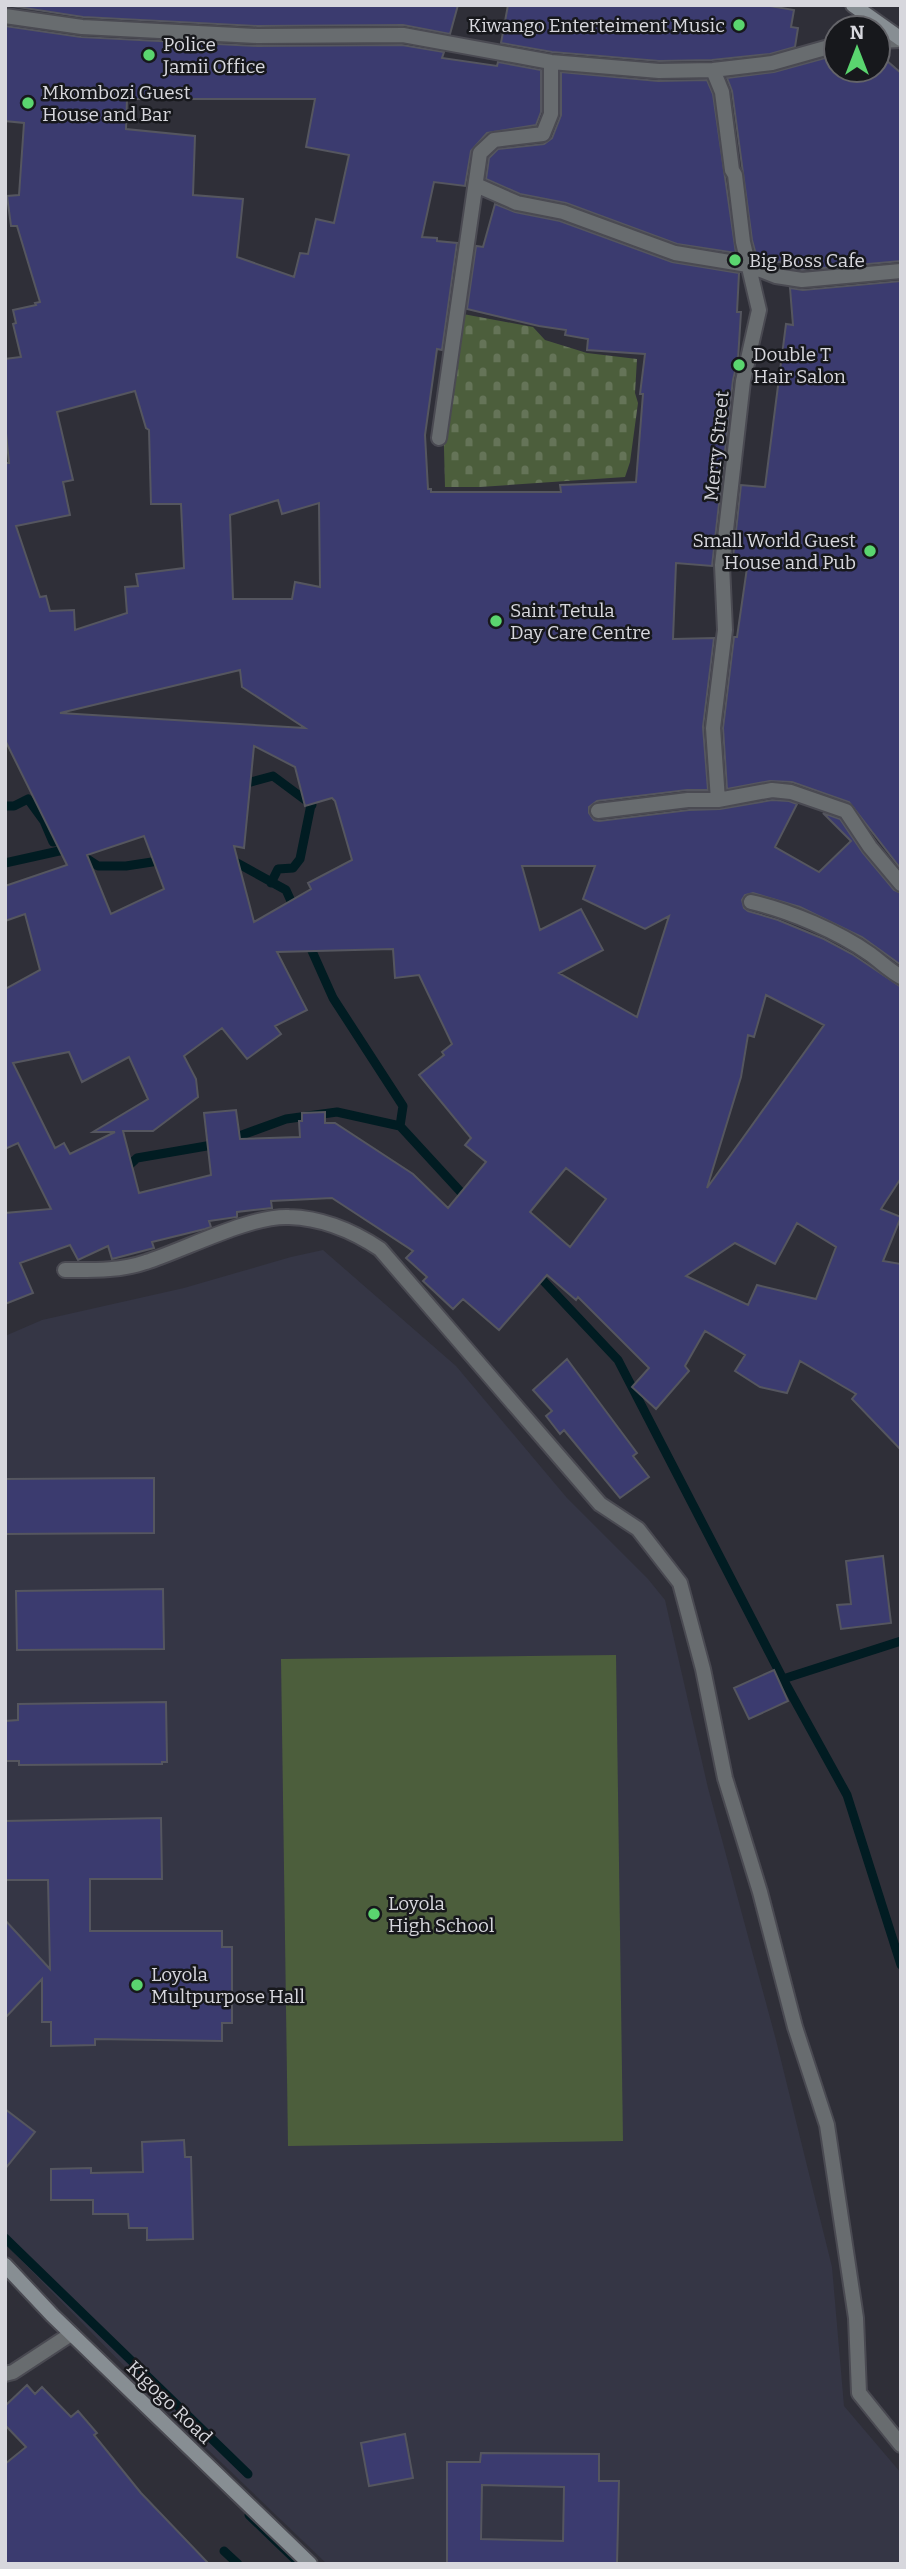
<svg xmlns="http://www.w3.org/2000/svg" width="906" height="2569" font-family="Bitter,serif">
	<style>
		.built { fill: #353645 }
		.grass { fill: #4c5e3c }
		.cemetery { fill: url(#cemetery-stones) }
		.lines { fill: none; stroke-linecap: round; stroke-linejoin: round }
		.stream { stroke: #011c22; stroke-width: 9 }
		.building { fill: #3b3b6f; stroke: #55565f; stroke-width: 2; fill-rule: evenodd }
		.lane-casing { stroke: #4a4a52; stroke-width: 18 }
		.street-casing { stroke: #4a4a52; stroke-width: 18 }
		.secondary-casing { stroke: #4a4a52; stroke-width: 18 }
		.lane { stroke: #686c6f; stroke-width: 14 }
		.street { stroke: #686c6f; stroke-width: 14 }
		.secondary { stroke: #878e93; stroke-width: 14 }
		.poi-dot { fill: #5ad56f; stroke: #17181c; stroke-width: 2.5 }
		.labels { text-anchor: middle; stroke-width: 5; stroke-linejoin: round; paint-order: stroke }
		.poi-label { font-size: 19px; fill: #d7d7dd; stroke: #17181c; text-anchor: start }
		.street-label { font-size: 19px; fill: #d7d7dd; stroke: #17181c }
	</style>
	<defs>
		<pattern id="cemetery-stones" width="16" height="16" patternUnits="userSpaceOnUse" patternTransform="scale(1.75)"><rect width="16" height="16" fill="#4c5e3c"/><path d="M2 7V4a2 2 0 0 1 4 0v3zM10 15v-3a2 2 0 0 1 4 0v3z" fill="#657458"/></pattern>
	</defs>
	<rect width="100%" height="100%" fill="#2f2f38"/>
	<!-- built -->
	<path class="built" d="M323,1250L456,1366L567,1498L648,1579L665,1600L708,1788L776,2040L832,2267L844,2406L901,2473V2564H327L175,2418L5,2244V1336L42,1320L184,1288L291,1257Z"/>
	<!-- grass -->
	<path class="grass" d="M616,1655L623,2141L288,2146L281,1659Z"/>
	<!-- cemetery -->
	<path class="cemetery" d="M463,314L533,327L545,340L587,353L637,359L635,393L638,403L630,462L625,477L480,487H445L443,410Z"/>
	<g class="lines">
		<!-- stream -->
		<path class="stream" d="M240,785L273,776L312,805
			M6,806H14L28,799L44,821L53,842L65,841
			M228,858L286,890L295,910
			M5,863L68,849H72L98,866H126L165,860
			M271,883L278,869L293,868L300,859L313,795
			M308,942L333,998L403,1106L400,1126L469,1201
			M231,1139L286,1119L337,1112L400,1126
			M123,1171L137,1158L218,1144
			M536,1273L618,1360L783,1679L847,1795L901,1965
			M783,1679L901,1641
			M5,2238L248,2474
			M249,2515L300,2564
			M224,2551L238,2564"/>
	</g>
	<!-- building -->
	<path class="building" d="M5,5H458L450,34L403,25L257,26L83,17Z
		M508,5H764L794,10L791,27L798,28L795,47L770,54L712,60L659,61L552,52L501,43Z
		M5,26L81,37L257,46L402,45L444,52L442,58L497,66L498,62L541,70V112L536,125L487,133L471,151L465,186L434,182L422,237L437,238V241L457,243L442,350L437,349L425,435L428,489H431V492H561L560,485L636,482L643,394H640L645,354L587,350L588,339L565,335L566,330L539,326L467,309L476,246L483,247L495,204L515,212L560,221L672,262L739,273L737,312H741L738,359L733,380L712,566L676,563L673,639L714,638L703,727L708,790H687L597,801L589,807V813L594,820L599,821L689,810L720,809L772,800L789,801L797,804L775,847L819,872L851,841L823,813L840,819L863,853L894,890L901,893V965L862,937L800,907L753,893L745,895L742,900L744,908L748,911L778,920L824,939L852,954L901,987V1178L881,1209L901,1217L883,1261L901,1264V1450L852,1399L856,1394L800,1361L787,1393L760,1387L735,1371L745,1355L705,1331L685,1366L689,1371L656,1409L632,1387L649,1368L578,1297L576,1300L547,1275L499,1330L463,1299L453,1309L423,1281L427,1277L406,1258L413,1251L332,1198L271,1201L272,1208L237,1212V1217L209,1221L211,1227L205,1229L152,1242L154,1248L112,1259L108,1246L78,1260L70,1245L20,1263L33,1293L5,1304V1213L51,1209L18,1143L5,1149V989L40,970L25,914L5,921V886L67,865L5,740V463H9L5,423V359L21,357L13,324L16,323L13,310L36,305L35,303L40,302L17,226H11L7,196L19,195L24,123L5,121ZM127,99H315L306,147L349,155L334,223L316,219L308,254L300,253L294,277L237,257L243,199L193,195L195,136L126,129ZM135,391L146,428L149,430L151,504H181L184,568L136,574L138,586L125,587L127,613L75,630L74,610L50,611L46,596L40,597L16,526L70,515L63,482L73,480L57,412ZM278,500L282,514L319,503L320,587L295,582L292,599H233L230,515ZM240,670L242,687L305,728L60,713ZM254,746L295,767L305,806L332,798L335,801L352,860L308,883L311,889L254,922L234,846L244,848ZM144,836L164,889L111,914L87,855ZM522,866H595L583,899L645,929L669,916L637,1017L559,973L603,950L581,909L540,930ZM393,949L395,978L419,975L452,1044L442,1052L444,1055L419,1075L471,1138L465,1145L486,1162L448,1208L413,1174L335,1123H325V1112L302,1113V1121H299L300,1137L240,1139L236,1110L204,1113L211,1175L139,1193L123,1131H153L198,1097L196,1079L184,1056L222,1028L247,1059L281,1034L275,1026L307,1010L277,952ZM766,995L824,1025L707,1188L741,1077L748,1035L754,1037ZM69,1052L82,1082L129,1057L148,1099L93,1132H115L70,1154L64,1143L55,1148L13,1063ZM566,1168L606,1199L570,1247L530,1212ZM797,1223L836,1247L816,1299L757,1285L748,1305L686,1276L735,1243L775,1264Z
		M836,55V70H878V58L887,61L901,73V261L802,270L789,268L788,261L769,263L757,258L752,240L732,91L727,78L774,72Z
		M561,72L658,81L707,80L713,94L736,253L677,244L566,203L520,194L486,179L489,158L498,149L544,144L552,138L561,115Z
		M901,281V869L849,802L792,782L770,781L727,789L723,728L734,637H737L747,568L732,567L741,485L765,487L786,324L793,325L790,288L803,290Z
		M567,1359L637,1453L633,1456L649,1477L620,1498L564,1430L560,1434L546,1416L552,1411L533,1390Z
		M154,1478V1533L5,1534V1479Z
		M883,1556L891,1623L841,1629L837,1605L851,1604L846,1561Z
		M163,1589L164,1649L17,1650L16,1591Z
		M774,1670L788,1701L749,1719L734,1688Z
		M166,1702L167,1762H162V1764L19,1765V1761H5V1721L18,1720V1704Z
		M161,1818L162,1879H90V1931H222V1947H232V2023H222V2041L95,2039V2045L51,2046V2022H42V1979L5,2018V1920L50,1969L48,1880H5V1821Z
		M5,2109L35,2132L5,2169Z
		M184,2140L185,2157H191L193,2239L147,2240V2228H129L128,2214H93V2200H51V2169L91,2168V2173L143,2172L142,2142Z
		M27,2385L35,2394L42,2387L71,2417L78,2411L97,2433L94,2435L141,2493L209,2564H5V2464L26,2447L5,2425V2406Z
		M405,2434L413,2478L369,2486L361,2443Z
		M481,2453L599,2454V2481H619L617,2564H447V2462H480ZM482,2485L564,2487L563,2541L481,2539Z"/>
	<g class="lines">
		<defs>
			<path id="lane" d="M65,1270C92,1270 120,1271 146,1262C184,1250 251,1215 289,1217C322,1218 353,1231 380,1249L600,1504L638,1529L680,1583L703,1669L725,1778L760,1892L795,2027L827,2125L856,2318L859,2393L901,2445"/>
			<path id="street" d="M5,16L82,27L257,36L403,35L551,62L659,71L713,70L772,63L836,45
				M878,41L901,40
				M713,70L722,92L732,170L735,175L743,242L759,310L743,381L722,565L725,630L713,728L718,800
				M476,185L517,203L563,212L675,253L748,265L776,276L802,280L901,271
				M439,438L480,153L494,140L543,134L551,114V62
				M598,811L688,800H718L772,790L791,792L846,811L870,847L901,884
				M751,902C788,910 839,932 870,954C881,962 889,970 901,977
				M5,2374L13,2372L71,2334"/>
			<path id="secondary" d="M853,5L901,39
				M5,2265L52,2315L310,2564"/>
		</defs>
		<!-- lane casing -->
		<use href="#lane" class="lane-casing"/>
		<!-- street casing -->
		<use href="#street" class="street-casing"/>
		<!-- secondary casing -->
		<use href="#secondary" class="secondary-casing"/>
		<!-- lane -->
		<use href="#lane" class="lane"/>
		<!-- street -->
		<use href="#street" class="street"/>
		<!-- secondary -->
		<use href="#secondary" class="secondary"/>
	</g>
	<!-- markers -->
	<g class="poi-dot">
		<circle cx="739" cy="25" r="7"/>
		<circle cx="149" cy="55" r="7"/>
		<circle cx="28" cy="103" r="7"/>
		<circle cx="735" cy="260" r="7"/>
		<circle cx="739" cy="365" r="7"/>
		<circle cx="870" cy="551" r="7"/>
		<circle cx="496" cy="621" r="7"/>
		<circle cx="374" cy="1914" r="7"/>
		<circle cx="137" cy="1985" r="7"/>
	</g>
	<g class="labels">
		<!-- poi labels -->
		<g class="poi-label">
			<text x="725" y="32" text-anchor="end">Kiwango Enterteiment Music</text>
			<text x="163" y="51">Police<tspan x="163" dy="22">Jamii Office</tspan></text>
			<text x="42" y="99">Mkombozi Guest<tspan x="42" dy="22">House and Bar</tspan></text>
			<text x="749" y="267">Big Boss Cafe</text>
			<text x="753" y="361">Double T<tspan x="753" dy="22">Hair Salon</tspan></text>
			<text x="856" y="547" text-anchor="end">Small World Guest<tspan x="856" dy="22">House and Pub</tspan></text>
			<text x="510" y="617">Saint Tetula<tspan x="510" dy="22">Day Care Centre</tspan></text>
			<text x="388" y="1910">Loyola<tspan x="388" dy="22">High School</tspan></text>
			<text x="151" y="1981">Loyola<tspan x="151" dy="22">Multpurpose Hall</tspan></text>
		</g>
		<!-- street labels -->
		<g class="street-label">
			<text transform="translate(716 446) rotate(-84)" y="7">Merry Street</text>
			<text transform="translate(170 2402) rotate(44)" y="7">Kigogo Road</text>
		</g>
	</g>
	<!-- border -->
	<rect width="906" height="2569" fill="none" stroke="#d7d7dd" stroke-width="14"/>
	<!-- north arrow -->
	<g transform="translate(857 49)"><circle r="33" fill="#17181c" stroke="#646469" stroke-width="2"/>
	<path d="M0-5L12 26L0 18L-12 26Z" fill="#5ad56f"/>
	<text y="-10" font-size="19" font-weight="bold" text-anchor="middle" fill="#d7d7dd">N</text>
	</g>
</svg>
